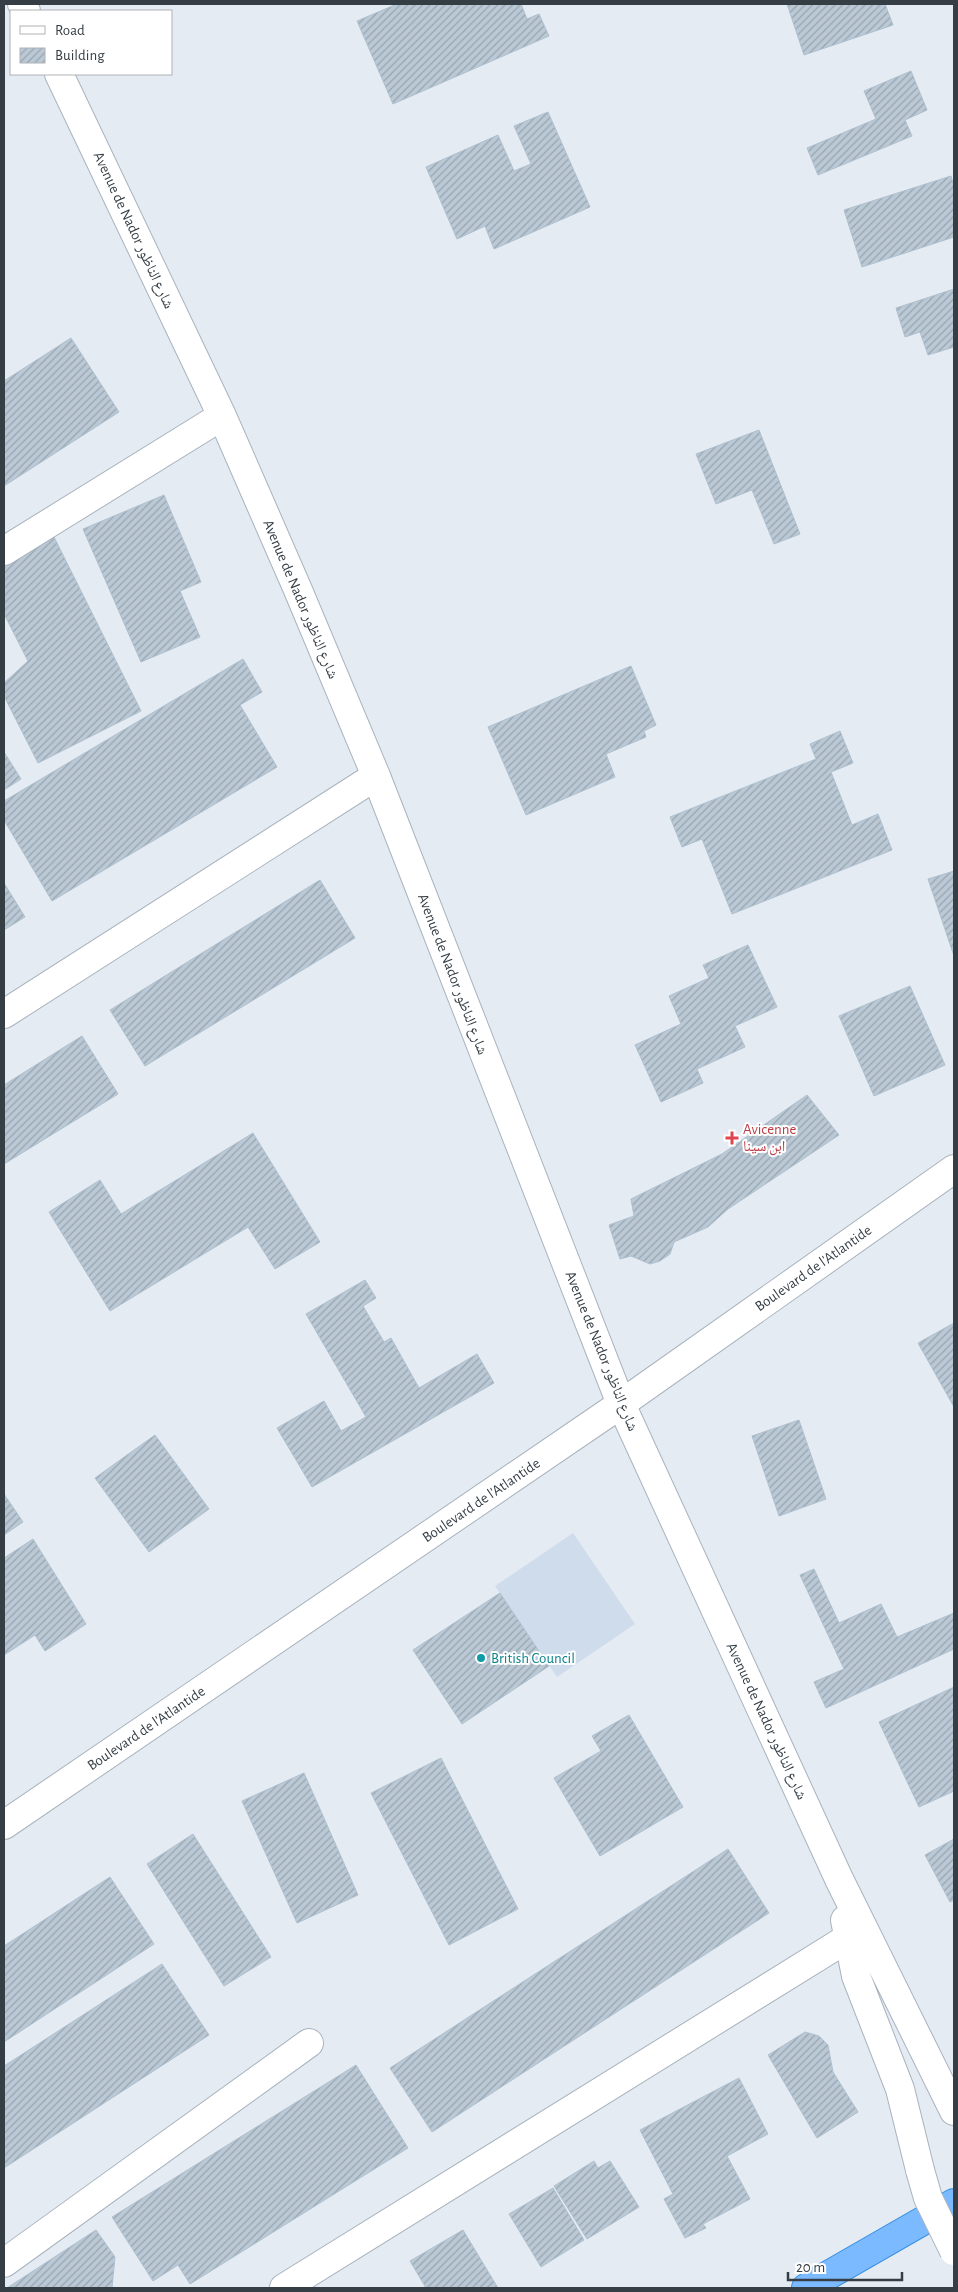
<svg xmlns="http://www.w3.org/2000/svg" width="958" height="2292" font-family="'Alegreya Sans','Noto Naskh Arabic',sans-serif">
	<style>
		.education { fill: #cfdcec }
		.building { fill: url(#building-hatch); stroke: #aec0cf }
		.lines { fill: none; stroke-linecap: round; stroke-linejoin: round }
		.minor-casing { stroke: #a8b3be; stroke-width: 30 }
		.trunk-casing { stroke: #338edf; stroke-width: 30 }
		.minor { stroke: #fff; stroke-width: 28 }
		.trunk { stroke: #7bbaff; stroke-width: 28 }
		.minor-bridge-casing { stroke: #a8b3be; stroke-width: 30; stroke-linecap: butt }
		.minor-bridge { stroke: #fff; stroke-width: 28 }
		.health-dot { fill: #e0444e; stroke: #fff; stroke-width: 2 }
		.culture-dot { fill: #0f9aa8; stroke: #fff; stroke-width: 2 }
		.labels { text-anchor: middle; stroke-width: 4; stroke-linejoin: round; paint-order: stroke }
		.street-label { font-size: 15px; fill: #353e45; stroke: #fff }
		.health-label { font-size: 15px; fill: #be3a42; stroke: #fff; text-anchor: start }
		.culture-label { font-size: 15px; fill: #0d838f; stroke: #fff; text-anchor: start }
	</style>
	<defs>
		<pattern id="building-hatch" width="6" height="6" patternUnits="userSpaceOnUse" patternTransform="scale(1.25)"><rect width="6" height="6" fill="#bac9d5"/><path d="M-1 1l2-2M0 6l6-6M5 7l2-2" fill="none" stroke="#98a5af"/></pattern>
	</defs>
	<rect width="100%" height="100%" fill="#e5ebf3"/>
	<!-- education -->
	<path class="education" d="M573,1533L635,1624L557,1677L495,1586Z"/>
	<!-- building -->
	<path class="building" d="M397,4H521L527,19L539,14L549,36L393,104L357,21Z
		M787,4H885L893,25L804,55Z
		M911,71L927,110L905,120L912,136L818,175L807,148L876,119L864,91Z
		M548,112L590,207L494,249L485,226L457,239L426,167L498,135L514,171L531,164L514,126Z
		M951,176L954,187V237L862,267L844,210Z
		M954,289V347L928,355L920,332L905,337L896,308Z
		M71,338L119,412L4,486V381Z
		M759,430L800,534L774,544L752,490L716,504L696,454Z
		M164,495L201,582L180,591L200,637L141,662L83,529Z
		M54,537L141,711L38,763L4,696V683L28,661L4,614V562Z
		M243,659L262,692L240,705L277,767L52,901L4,820V801Z
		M631,666L656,725L644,731L646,737L606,754L615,777L526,815L488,727Z
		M840,731L853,763L831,772L852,825L878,814L892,850L732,914L702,839L682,847L670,817L816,759L810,744Z
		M4,752L21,779L4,790Z
		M954,871V956L928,879Z
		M320,880L355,938L145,1066L110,1010Z
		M4,883L25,917L4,930Z
		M748,945L777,1007L735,1026L745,1047L697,1069L703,1083L661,1102L635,1045L681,1024L669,996L709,978L703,965Z
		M910,986L945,1065L874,1096L839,1016Z
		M82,1036L118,1094L4,1164V1085Z
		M807,1095L839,1135L728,1209L708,1227L674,1242L670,1254L660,1261L650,1264L631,1256L620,1259L609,1225L634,1216L631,1199L722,1154Z
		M253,1133L320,1242L275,1269L248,1227L110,1311L49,1212L100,1180L121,1214Z
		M365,1280L376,1298L363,1306L384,1342L391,1338L419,1388L477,1354L494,1383L312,1487L277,1428L324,1401L341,1431L366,1417L306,1314Z
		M954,1323V1407L918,1343Z
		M799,1420L826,1499L779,1516L752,1436Z
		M155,1435L209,1509L149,1552L95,1478Z
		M4,1494L23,1522L4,1535Z
		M33,1539L86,1624L45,1651L35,1635L4,1655V1558Z
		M814,1569L839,1623L881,1604L897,1637L954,1613V1649L826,1708L814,1682L844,1669L800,1575Z
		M500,1593L549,1666L462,1724L413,1650Z
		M954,1687V1791L919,1807L879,1722Z
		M629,1715L683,1807L600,1856L554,1778L601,1751L592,1736Z
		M441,1758L518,1909L449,1945L371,1793Z
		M304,1773L358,1895L297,1923L242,1801Z
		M193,1834L271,1957L224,1986L147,1864Z
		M954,1839V1900L950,1902L925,1855Z
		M728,1849L769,1913L432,2132L390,2068Z
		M110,1877L154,1944L4,2042V1946Z
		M162,1964L209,2035L4,2168V2066Z
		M805,2032L819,2036L828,2045L833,2072L858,2112L817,2138L768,2055Z
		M356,2065L408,2148L190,2284L178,2265L153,2281L112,2217Z
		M739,2078L768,2134L727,2156L750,2199L703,2224L706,2228L685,2238L664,2199L673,2194L640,2130Z
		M594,2161L598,2168L610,2161L639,2207L587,2239L554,2186Z
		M553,2188L584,2240L541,2267L509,2214Z
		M96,2230L115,2257L112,2288H7Z
		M463,2230L498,2288H426L410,2261Z"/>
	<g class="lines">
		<defs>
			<path id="minor" d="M22,4L26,11
				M59,74L222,416L298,590L376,776L621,1404L839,1879L954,2111
				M4,551L222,416
				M4,1014L376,776
				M4,1825L621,1404L954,1169
				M845,1920L856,1976L900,2089L920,2170
				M4,2263L309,2043
				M284,2288L848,1938"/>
			<path id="trunk" d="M806,2288L954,2203"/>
		</defs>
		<!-- minor casing -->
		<use href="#minor" class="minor-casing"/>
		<!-- trunk casing -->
		<use href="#trunk" class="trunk-casing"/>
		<!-- minor -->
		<use href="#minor" class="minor"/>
		<!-- trunk -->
		<use href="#trunk" class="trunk"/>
		<defs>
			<path id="minor-bridge" d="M920,2170L928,2198L954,2251"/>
		</defs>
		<!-- minor-bridge casing -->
		<use href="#minor-bridge" class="minor-bridge-casing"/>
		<!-- minor-bridge -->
		<use href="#minor-bridge" class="minor-bridge"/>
	</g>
	<!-- markers -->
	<path class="health-dot" d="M729.5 1130.5h5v5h5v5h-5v5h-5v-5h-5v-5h5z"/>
	<circle class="culture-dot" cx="481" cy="1658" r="5"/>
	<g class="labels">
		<!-- street labels -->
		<g class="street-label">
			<text transform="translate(134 230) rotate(65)" y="5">Avenue de Nador شارع الناظور</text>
			<text transform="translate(301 599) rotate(67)" y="5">Avenue de Nador شارع الناظور</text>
			<text transform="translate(453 974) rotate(69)" y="5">Avenue de Nador شارع الناظور</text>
			<text transform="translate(813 1268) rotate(-35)" y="5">Boulevard de l'Atlantide</text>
			<text transform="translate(602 1351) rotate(68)" y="5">Avenue de Nador شارع الناظور</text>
			<text transform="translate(481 1500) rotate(-34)" y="5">Boulevard de l'Atlantide</text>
			<text transform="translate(767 1721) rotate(65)" y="5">Avenue de Nador شارع الناظور</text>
			<text transform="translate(146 1728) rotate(-34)" y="5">Boulevard de l'Atlantide</text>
		</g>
		<!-- health labels -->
		<g class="health-label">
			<text x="743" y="1134">Avicenne<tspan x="743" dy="17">ابن سينا</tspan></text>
		</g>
		<!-- culture labels -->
		<g class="culture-label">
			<text x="491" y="1663">British Council</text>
		</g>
	</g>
	<!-- border -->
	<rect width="958" height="2292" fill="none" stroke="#353e45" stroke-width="10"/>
	<!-- legend -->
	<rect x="10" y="10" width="162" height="65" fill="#ffffff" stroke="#aeb2b5"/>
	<rect x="20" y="26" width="25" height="8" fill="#ffffff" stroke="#aeb2b5"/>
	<text x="55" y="35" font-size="15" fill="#353e45">Road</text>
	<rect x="20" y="48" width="25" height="15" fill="url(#building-hatch)" stroke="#aeb2b5"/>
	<text x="55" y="60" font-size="15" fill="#353e45">Building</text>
	<!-- scale -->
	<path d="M788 2272v8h114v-8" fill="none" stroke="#353e45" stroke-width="2.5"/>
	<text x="796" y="2272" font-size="15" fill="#353e45" stroke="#ffffff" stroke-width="4" paint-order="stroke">20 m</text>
</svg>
